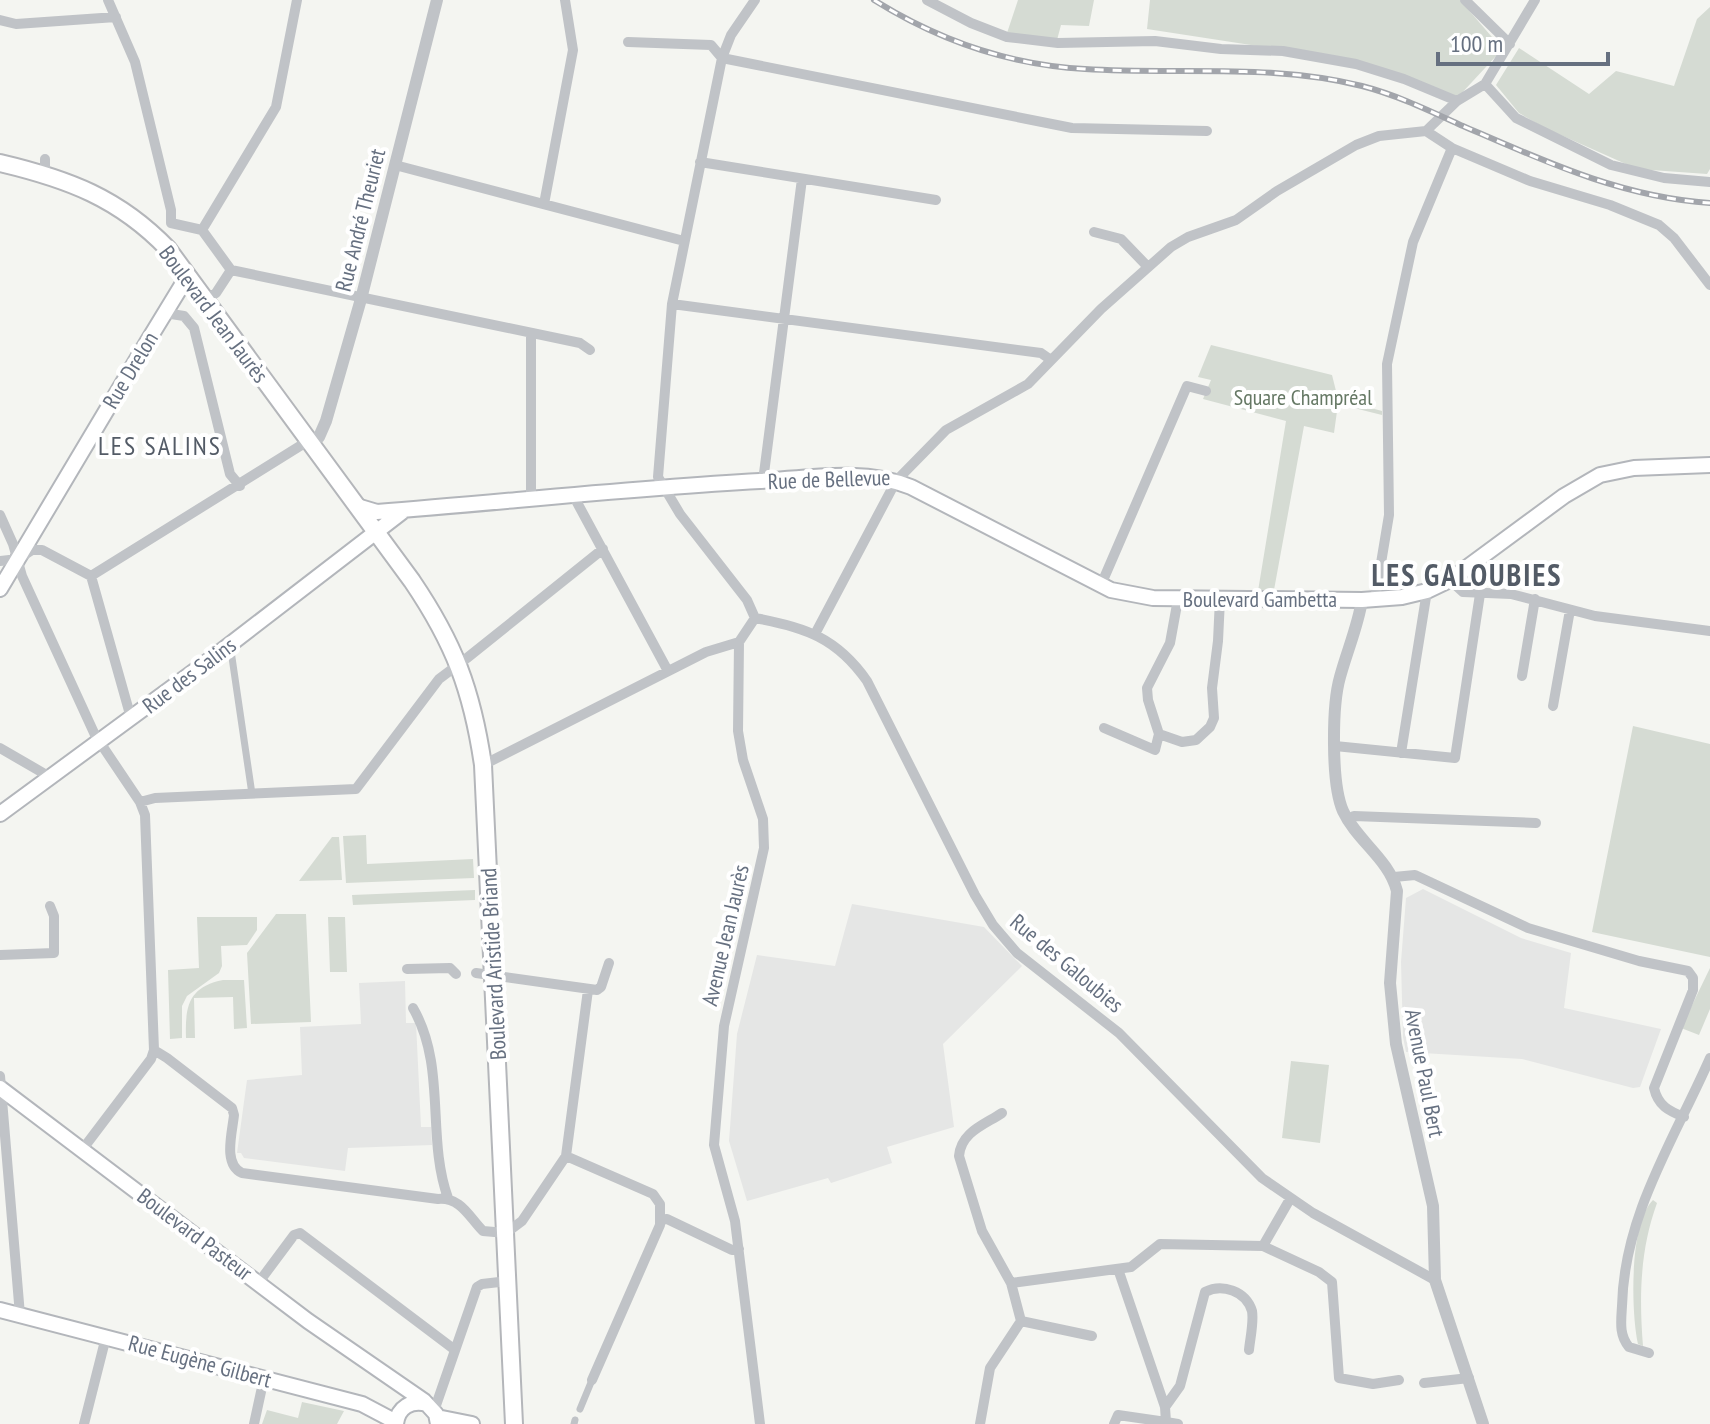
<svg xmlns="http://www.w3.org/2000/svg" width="1710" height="1424" font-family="'PT Sans Narrow',sans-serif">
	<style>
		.built { fill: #e5e6e5 }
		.green { fill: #d5dbd3 }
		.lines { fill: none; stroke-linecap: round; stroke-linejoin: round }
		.secondary-casing { stroke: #b3b6bb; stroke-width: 18 }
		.primary-casing { stroke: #b4b6ba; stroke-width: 20 }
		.pedestrian { stroke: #c0c3c7; stroke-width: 7 }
		.minor { stroke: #c0c3c7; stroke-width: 10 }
		.tertiary { stroke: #c0c3c7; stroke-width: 12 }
		.secondary { stroke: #fff; stroke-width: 14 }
		.primary { stroke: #fff; stroke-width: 16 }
		.rail-casing { stroke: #a2a5ab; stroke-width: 6 }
		.rail { stroke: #fff; stroke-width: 3; stroke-dasharray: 9; stroke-linecap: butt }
		.labels { text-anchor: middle; stroke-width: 8; stroke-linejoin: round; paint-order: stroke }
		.street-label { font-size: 22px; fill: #667080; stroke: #fff }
		.park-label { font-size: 22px; fill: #657864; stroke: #fff }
		.quarter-label { font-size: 26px; letter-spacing: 2px; fill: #535b66; stroke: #fff }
		.district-label { font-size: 30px; font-weight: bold; letter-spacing: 2px; fill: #535b66; stroke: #fff }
	</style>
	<rect width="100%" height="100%" fill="#f4f5f1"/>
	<!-- built -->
	<path class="built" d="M1423,889L1521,938L1571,953L1564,1008L1661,1029L1640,1087L1633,1088L1522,1059L1406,1052L1403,1037L1401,962L1406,898Z
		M852,904L984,927L1022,966L943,1044L954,1127L887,1147L892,1163L831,1183L828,1178L747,1201L729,1141L737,1034L757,955L835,966Z
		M405,981L406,1023H416L421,1127H431L432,1145L348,1148L345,1171L244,1158L241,1153H237L247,1080L302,1075L300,1027L361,1024L359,983Z"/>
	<!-- green -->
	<path class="green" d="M1018,0H1094L1089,26L1061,25L1057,40L1007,33Z
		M1150,0H1460L1498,44V54L1459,96L1452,97L1349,60L1147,29Z
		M1710,7V169L1707,174L1637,169L1545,128L1519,113L1496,85L1519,48L1589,94L1616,71L1674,86L1697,19Z
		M1211,345L1332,375L1338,399L1382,411V415L1338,404L1334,433L1304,426L1274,590L1258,591L1286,421L1203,399L1211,380L1198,377Z
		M1633,726L1710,744V957L1592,932Z
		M366,835L367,864L473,859L474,878L346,883L343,836Z
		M332,837H339L342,880L299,881Z
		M475,890V900L353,905L352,895Z
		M276,914H306L311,1022L251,1024L247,953Z
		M197,917H257V930L247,945L221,946L222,966L219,973L187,996L182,1006V1038L170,1039L168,970L199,968Z
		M328,917H345L347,972H330Z
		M1710,968V1009L1699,1035L1681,1028Z
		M223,980H244L247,1028L234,1029L233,997L194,998L195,1038H186C185,1007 188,987 223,980Z
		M1291,1061L1329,1065L1320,1143L1282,1138Z
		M1653,1200L1657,1203C1640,1250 1639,1296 1643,1346L1638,1344C1631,1313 1629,1223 1653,1200Z
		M302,1402L344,1411L337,1424H262L267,1410L298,1418Z"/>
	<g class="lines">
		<defs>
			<path id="secondary" d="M357,506L377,512C505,502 632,488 760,481C809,478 864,468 911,487L1111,590L1153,598L1362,600L1402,597L1427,591L1450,580L1564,496L1600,475L1634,468L1710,465
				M0,589L149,339L182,285L190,278
				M0,814L215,656L402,512
				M0,1088L308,1321L424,1401L436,1414L438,1424
				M0,1310L362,1404L396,1422
				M437,1417L472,1424
				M396,1424C398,1407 411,1400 427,1404"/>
			<path id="primary" d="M0,163C68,179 119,198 168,249L412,581C454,643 472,690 483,765L514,1424"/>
		</defs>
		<!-- secondary casing -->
		<use href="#secondary" class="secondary-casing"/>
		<!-- primary casing -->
		<use href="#primary" class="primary-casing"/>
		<!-- pedestrian -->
		<path class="pedestrian" d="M230,644L252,794
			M580,1409L592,1380
			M574,1424L575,1420"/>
		<!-- minor -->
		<path class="minor" d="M108,0L135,62L171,210V223
			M755,0L731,35L722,58L672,304L658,477L680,514L747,600L755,618L739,642L738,731L743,760L763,819L764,848L724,1026L714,1145L735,1221L760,1424
			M927,0L971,23L1007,37L1058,43L1155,41L1221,49L1283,51L1356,64L1404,79L1457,101
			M1465,0L1510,44
			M0,20L16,24L116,17
			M628,42L711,45L722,58L1072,128L1207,131
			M1485,84L1516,118L1611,165L1664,178L1710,182
			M1426,131L1452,148L1530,181L1610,205L1659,225L1674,238L1710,285
			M1426,131L1457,101L1485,84L1535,0
			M700,162L936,200
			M395,165L684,241
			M45,174V159
			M544,204L573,50L565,0
			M171,223L202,230L231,270
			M202,230L276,107L297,0
			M1094,232L1121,239L1148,267
			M231,270L580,343L590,350
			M206,299L216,293L231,270
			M672,304L1041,353L1051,360
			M165,313L184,316L194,328L230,474L240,486
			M763,481L802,179
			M573,495L668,671
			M531,499V333
			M0,515L13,544L22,576L95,735L140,802L145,815L154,1050L151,1059L82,1150
			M0,561L18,559L32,550H42L91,576L131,718
			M91,576L308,441
			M1450,580L1463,592L1511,594L1595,616L1710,631
			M1101,585L1187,386L1206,391
			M1178,599L1170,643L1147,688L1148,700L1159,734L1182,742L1196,740L1210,727L1214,718L1212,688L1218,641L1220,599
			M1375,599L1389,515L1387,364L1413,242L1452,148
			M755,618C805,627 837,638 867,681L975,895L993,925L1017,953L1119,1033L1262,1178L1313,1213L1435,1280
			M815,634L896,481L946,430L1028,384L1101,309L1171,247L1188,237L1236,220L1277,191L1356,145L1379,136L1426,131
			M1522,676L1535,599
			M1553,706L1570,610
			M1104,728L1155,750L1159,734
			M1335,746L1455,758L1480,594
			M0,748L50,777
			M1401,753L1427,591
			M483,765L706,652L739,642
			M140,802L155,798L356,789L439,679L467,658L603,549
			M1348,819L1354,816L1536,823
			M1394,877L1415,875L1528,928L1639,961L1688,971L1693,978V990L1654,1088C1658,1106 1669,1111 1684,1117
			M0,955L54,953V916L50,906
			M407,969L450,968L456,974
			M476,973L597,990L601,987L609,963
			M413,1008C447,1067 426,1137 448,1198
			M154,1050L167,1058L232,1108L234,1115C232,1134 223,1164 242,1173L438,1199C461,1197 469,1217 483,1231L506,1233L522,1221L566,1156L588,990
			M0,1076L20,1315
			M566,1156L653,1194L660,1204V1225L592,1380
			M661,1220L667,1219L732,1250L739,1249
			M1263,1246L1319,1272L1332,1282L1339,1378L1373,1384L1399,1380
			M1118,1269L1165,1407L1166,1422L1178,1424
			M259,1282L294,1235L300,1233L455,1350
			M1011,1283L1131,1267L1160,1244L1263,1246L1290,1199
			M1021,1321L1092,1336
			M1649,1353L1629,1347C1619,1335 1621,1322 1622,1306C1624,1215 1674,1140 1710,1058
			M1424,1383L1469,1378
			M1165,1407L1180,1386L1205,1292C1222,1283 1246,1291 1252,1311C1254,1322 1250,1339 1249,1350
			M434,1411L477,1287L482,1284L508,1281
			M84,1424L106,1337
			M254,1424L264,1378
			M980,1424L990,1368L1021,1321L1011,1283L982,1231L959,1156C961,1132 984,1125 1002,1113
			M1114,1424L1118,1415L1166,1422"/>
		<!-- tertiary -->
		<path class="tertiary" d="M308,441L319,437L326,421L361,299L437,0
			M1362,600C1358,626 1347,651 1340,677C1332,705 1331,784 1343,811C1357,841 1389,859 1397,891L1390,983L1396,1044L1433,1206L1435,1280L1483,1424"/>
		<!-- secondary -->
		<use href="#secondary" class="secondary"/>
		<!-- primary -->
		<use href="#primary" class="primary"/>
		<defs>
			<path id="rail" d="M874,0C938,40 1009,65 1085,69C1178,75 1270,63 1362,86C1397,95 1430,111 1463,126C1544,161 1621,197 1710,203"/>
		</defs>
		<!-- rail casing -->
		<use href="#rail" class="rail-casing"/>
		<!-- rail -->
		<use href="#rail" class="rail"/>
	</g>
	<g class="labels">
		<!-- street labels -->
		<g class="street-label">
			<text transform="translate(360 220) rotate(-76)" y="8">Rue André Theuriet</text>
			<text transform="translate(214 314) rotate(53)" y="8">Boulevard Jean Jaurès</text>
			<text transform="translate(130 370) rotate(-59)" y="8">Rue Drelon</text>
			<text transform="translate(829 479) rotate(-2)" y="8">Rue de Bellevue</text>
			<text x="1260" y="607">Boulevard Gambetta</text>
			<text transform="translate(189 675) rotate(-37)" y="8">Rue des Salins</text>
			<text transform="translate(725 935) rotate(-77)" y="8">Avenue Jean Jaurès</text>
			<text transform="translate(1067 963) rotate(40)" y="8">Rue des Galoubies</text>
			<text transform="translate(493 964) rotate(-93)" y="8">Boulevard Aristide Briand</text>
			<text transform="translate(1425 1073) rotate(79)" y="8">Avenue Paul Bert</text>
			<text transform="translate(195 1234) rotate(37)" y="8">Boulevard Pasteur</text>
			<text transform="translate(200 1361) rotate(15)" y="8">Rue Eugène Gilbert</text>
		</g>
		<!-- park labels -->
		<g class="park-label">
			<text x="1303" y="405">Square Champréal</text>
		</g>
		<!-- quarter labels -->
		<g class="quarter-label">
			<text x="160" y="455">LES SALINS</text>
		</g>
		<!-- district labels -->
		<g class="district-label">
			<text x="1467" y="586">LES GALOUBIES</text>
		</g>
	</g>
	<!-- scale -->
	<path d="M1438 52v12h170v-12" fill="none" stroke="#667080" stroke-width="4"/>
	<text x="1450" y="52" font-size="24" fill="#667080" stroke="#ffffff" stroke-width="6" paint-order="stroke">100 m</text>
</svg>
